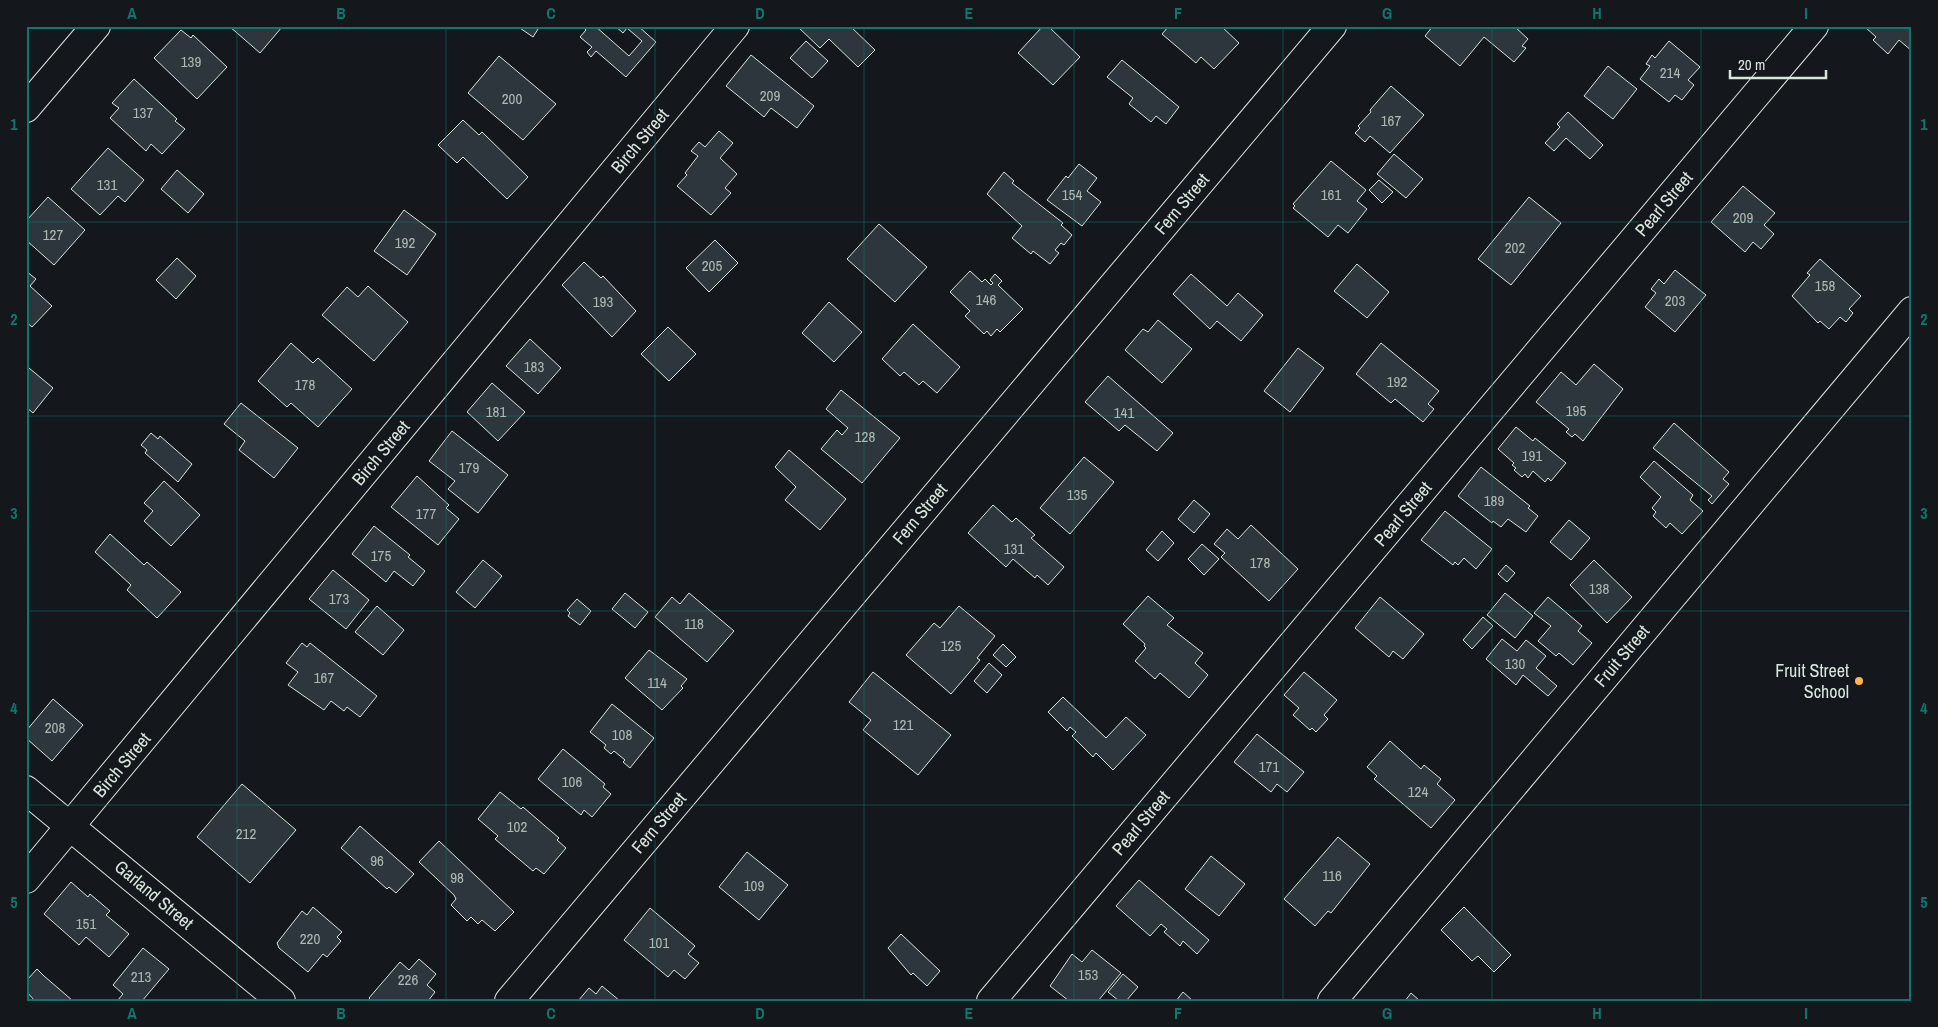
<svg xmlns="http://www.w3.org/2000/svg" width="1938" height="1027" font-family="'Archivo Narrow',sans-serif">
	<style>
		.building { fill: #2c363c; stroke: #d8e6dc }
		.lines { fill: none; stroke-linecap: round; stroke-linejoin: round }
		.minor-casing { stroke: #d8e6dc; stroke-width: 30 }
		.tertiary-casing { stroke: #d8e6dc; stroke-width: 30 }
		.minor { stroke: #14181c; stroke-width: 28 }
		.tertiary { stroke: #14181c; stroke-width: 28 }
		.grid { fill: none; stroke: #0f766e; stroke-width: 1; stroke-opacity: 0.55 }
		.poi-dot { fill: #ffb74d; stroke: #14181c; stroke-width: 2 }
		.labels { text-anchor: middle; stroke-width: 4; stroke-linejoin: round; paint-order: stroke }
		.number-label { font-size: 15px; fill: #adbab4 }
		.street-label { font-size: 18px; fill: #d8e6dc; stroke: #14181c }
		.poi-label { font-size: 18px; fill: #d8e6dc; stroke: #14181c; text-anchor: end }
		.neatline { fill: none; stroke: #0f766e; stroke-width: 2 }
		.grid-label { font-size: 16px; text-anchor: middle; font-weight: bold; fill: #0f766e }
	</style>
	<rect width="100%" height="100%" fill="#14181c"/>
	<!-- building -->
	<path class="building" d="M229,26H281L282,27L260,53Z
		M517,26H540L533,37Z
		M582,26H595L629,56L642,41L627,28L623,33L615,26H638L656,42L626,77L596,51L591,57L587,52L592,47L580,37L586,30Z
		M797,26H850L875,50L858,67L829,39L820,48Z
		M1043,26H1048L1080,57L1053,85L1018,53Z
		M1169,26H1221L1239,43L1214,69L1201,57L1196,63L1162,34Z
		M1433,26H1514L1528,39L1522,46L1526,48L1514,62L1484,37L1460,66L1425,36Z
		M1864,26H1912V51L1899,40L1888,54L1873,40L1876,37Z
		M181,30L191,38L193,35L227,67L197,99L154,58Z
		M806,41L828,61L812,78L790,58Z
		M1669,41L1700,67L1688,80L1694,85L1682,100L1675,95L1669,102L1640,79L1650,66L1646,64L1652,55L1655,58Z
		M751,55L814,106L797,128L771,108L764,117L726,86Z
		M499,56L556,104L523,140L468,93Z
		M1122,60L1179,107L1166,124L1156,116L1151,122L1129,104L1133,98L1107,77Z
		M1608,66L1637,89L1613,119L1584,96Z
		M134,79L177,119L175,121L185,129L162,154L151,144L146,151L110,118L119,108L112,103Z
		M1391,86L1424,115L1390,153L1370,136L1365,142L1355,133L1360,128L1358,126L1371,112L1370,110Z
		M1568,112L1603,145L1590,159L1566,138L1554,151L1545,143L1560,127L1557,124Z
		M463,120L479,135L482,132L528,177L507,199L463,157L457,163L438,145Z
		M719,131L733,143L720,158L737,174L725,188L731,193L711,215L677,186L687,175L685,173L698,156L691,151L699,142L705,147Z
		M108,148L144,180L125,202L118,196L100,215L71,189Z
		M1394,154L1423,179L1406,198L1377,174Z
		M1331,161L1366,190L1357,201L1367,209L1348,233L1338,225L1328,237L1293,208L1295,206L1293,204Z
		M1079,164L1097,178L1087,191L1101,202L1082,226L1047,200L1066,176L1068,178Z
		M177,170L204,194L188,213L161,189Z
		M1004,172L1014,181L1012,183L1063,223L1061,225L1072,235L1064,245L1061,243L1055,250L1059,253L1050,264L1033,251L1031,254L1012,238L1022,226L987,194Z
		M1379,180L1393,192L1382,203L1369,190Z
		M1743,186L1775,213L1764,225L1774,234L1761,249L1753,242L1745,252L1711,222Z
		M48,197L85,230L54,265L26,240V221Z
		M1529,197L1561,223L1511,285L1478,259Z
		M404,210L436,234L407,275L374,251Z
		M879,224L927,267L895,302L847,259Z
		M715,240L738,263L709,292L686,268Z
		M177,258L196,276L176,299L156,280Z
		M1820,259L1861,296L1849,309L1853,313L1846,322L1840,317L1829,329L1820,321L1818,323L1792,296L1810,275L1807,273Z
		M584,262L601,278L603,276L636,311L612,337L562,285Z
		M1357,264L1389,292L1367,318L1334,291Z
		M1675,270L1706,295L1675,332L1645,307L1656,293L1651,289L1659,279L1664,284Z
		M26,271L36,279L30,286L52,306L32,327L26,322Z
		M970,271L982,282L985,279L991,285L993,283L990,280L995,274L1002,281L998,285L1023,309L1000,332L997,329L991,336L987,331L984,334L965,316L970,311L950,292Z
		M1191,274L1227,306L1238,293L1263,315L1241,341L1217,321L1210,329L1173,294Z
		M368,286L408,322L374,361L322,315L347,287L358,297Z
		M829,302L862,332L834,362L802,333Z
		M1158,320L1192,349L1162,383L1125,350L1143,329L1148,332Z
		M913,324L960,367L937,393L923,381L919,385L904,372L900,376L882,359Z
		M668,327L696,354L669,381L641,354Z
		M530,339L561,368L538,394L506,366Z
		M291,343L313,363L318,358L352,389L318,427L291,403L287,407L258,381Z
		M1381,343L1439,391L1428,404L1434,409L1423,422L1395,399L1391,403L1356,374Z
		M1298,348L1324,368L1290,412L1264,391Z
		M1594,364L1623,389L1583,441L1575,434L1572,437L1566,432L1569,429L1536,402L1561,372L1576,385Z
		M29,368L53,388L33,413L26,407V371Z
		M1108,376L1173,433L1157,451L1125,425L1119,431L1085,402Z
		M492,383L525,412L498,441L467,412Z
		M841,390L900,438L862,483L821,449L837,430L842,435L848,428L826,409Z
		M241,403L298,448L274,478L239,450L245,441L224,424Z
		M1674,423L1729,472L1723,479L1729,484L1712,504L1708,500L1712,496L1653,448Z
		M1516,427L1533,441L1535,438L1566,463L1551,481L1548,478L1545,482L1533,471L1528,478L1525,474L1522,477L1514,470L1516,468L1512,465L1514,463L1498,449Z
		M452,431L508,475L478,513L448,489L455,481L429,461Z
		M151,433L158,439L160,436L192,464L178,482L145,453L147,450L141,445Z
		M789,450L846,499L820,530L785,500L796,487L775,467Z
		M1084,457L1114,482L1070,534L1040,508Z
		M1654,461L1693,495L1690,500L1703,511L1682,534L1670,523L1666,528L1653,516L1656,512L1652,508L1661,497L1640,477Z
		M1481,467L1530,506L1528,508L1538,516L1526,532L1508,519L1501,527L1493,521L1492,523L1458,496Z
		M417,476L449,505L446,508L459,519L438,545L391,507Z
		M164,481L200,515L171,546L144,521L153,511L144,503Z
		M1194,500L1210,514L1194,533L1178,519Z
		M993,505L1012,522L1016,518L1035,535L1031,538L1064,567L1048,585L1037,575L1035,578L1013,559L1006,567L968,533Z
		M1445,511L1492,549L1476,569L1464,558L1458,565L1455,562L1453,565L1421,540Z
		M1569,520L1590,538L1571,560L1550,542Z
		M1251,525L1298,569L1269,601L1221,557L1225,553L1214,544L1227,529L1238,539Z
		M374,526L410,555L408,557L425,571L413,586L394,571L386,582L352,554Z
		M1162,531L1174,543L1158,561L1146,550Z
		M110,534L144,565L147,562L181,592L157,618L127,590L131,585L95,552Z
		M1202,544L1219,559L1204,575L1188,559Z
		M483,560L502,576L475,608L456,592Z
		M1594,560L1632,597L1607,623L1570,585Z
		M1506,565L1515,573L1507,582L1498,574Z
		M333,570L369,600L346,629L309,599Z
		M625,593L648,612L635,628L612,609Z
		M689,593L734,631L707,662L655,617L672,597L680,604Z
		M1505,593L1533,616L1515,638L1487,615Z
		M1148,596L1174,618L1167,625L1203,653L1195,663L1208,675L1189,698L1160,673L1155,679L1135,661L1146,648L1144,646L1145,644L1123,624Z
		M1380,597L1424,634L1403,659L1393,651L1389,657L1355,628Z
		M1548,597L1582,626L1578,631L1592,643L1573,665L1559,653L1556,656L1538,641L1551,626L1534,613Z
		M577,599L591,611L580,625L568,616L570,613L567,610Z
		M377,606L404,630L383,655L355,632Z
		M959,606L995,636L977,658L980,660L951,694L906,655L934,623L940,628Z
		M1483,617L1493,626L1472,649L1463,640Z
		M1502,639L1517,651L1526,640L1546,656L1536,668L1557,686L1548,696L1523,675L1516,685L1486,659Z
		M302,643L307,647L310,643L377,696L360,717L347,707L344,711L331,701L324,710L288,685L298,672L286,663Z
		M1003,644L1016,657L1006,667L993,655Z
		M649,650L687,679L681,686L683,688L662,710L625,678Z
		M989,663L1002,675L987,693L974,681Z
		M873,672L951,735L918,775L863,730L871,720L849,702Z
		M1304,672L1337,700L1324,715L1328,719L1316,732L1312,728L1310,730L1293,715L1299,708L1284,695Z
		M1063,697L1106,738L1126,717L1146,735L1113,770L1096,753L1093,757L1072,736L1076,732L1070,727L1067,731L1048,712Z
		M53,699L83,725L52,761L26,738V731Z
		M612,704L654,738L630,768L623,762L625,760L614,751L611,754L604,748L606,745L590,732Z
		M1257,734L1304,772L1287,792L1277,784L1271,792L1234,762Z
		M1390,741L1421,769L1424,765L1441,779L1437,784L1455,800L1431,828L1374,779L1377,776L1367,767Z
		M563,749L605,784L603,787L611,794L592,817L584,810L581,815L538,779Z
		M242,784L296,830L250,883L197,837Z
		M500,792L521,809L523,807L559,838L557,840L566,848L544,874L536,868L533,871L495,839L498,836L478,819Z
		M360,826L414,874L396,893L389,887L387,889L341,848Z
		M1338,837L1370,864L1331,913L1328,911L1315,926L1284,899Z
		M439,841L514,912L495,931L482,920L478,924L471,917L467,921L451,905L456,899L454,895L419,862Z
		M747,852L788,885L759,920L719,887Z
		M1211,856L1245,884L1219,916L1185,889Z
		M1139,880L1209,940L1197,954L1183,941L1180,946L1164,932L1167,929L1161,924L1150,936L1116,906Z
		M71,882L88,897L90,894L110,911L106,915L129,934L109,957L86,937L79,945L44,914Z
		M313,907L342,932L337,937L341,941L327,957L323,954L308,972L279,948L277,943L302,911L307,915Z
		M1464,907L1511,955L1494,972L1478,956L1472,961L1441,930Z
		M650,908L695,946L688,954L699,963L685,979L674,970L668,977L624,940Z
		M901,934L940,971L927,986L913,973L911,975L888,948Z
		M143,948L169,969L142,1001H117L123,994L113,985Z
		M1092,950L1121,973L1098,1001H1069L1050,986L1072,954L1082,962Z
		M419,959L436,974L427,985L435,992L428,1001H372L369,998L400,962L409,970Z
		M37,969L44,976L73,1001H35L26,991V981Z
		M1123,974L1138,987L1126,1001H1119L1108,992Z
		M602,986L620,1001H578L589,988L596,994Z
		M1183,992L1193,1001H1176Z
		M1411,993L1420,1001H1405Z"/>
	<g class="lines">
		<defs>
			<path id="minor" d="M26,108L96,26
				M26,879L735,26
				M509,1001L1332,26
				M991,1001L1814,26
				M1332,1001L1912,311"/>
			<path id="tertiary" d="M26,790L281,1001"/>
		</defs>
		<!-- minor casing -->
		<use href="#minor" class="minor-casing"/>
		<!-- tertiary casing -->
		<use href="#tertiary" class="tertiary-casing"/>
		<!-- minor -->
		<use href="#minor" class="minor"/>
		<!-- tertiary -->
		<use href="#tertiary" class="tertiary"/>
	</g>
	<!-- grid -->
	<path class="grid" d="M237,26V1001M446,26V1001M655,26V1001M864,26V1001M1074,26V1001M1283,26V1001M1492,26V1001M1701,26V1001M26,222H1912M26,416H1912M26,611H1912M26,805H1912"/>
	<!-- markers -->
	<circle class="poi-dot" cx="1859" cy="681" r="5"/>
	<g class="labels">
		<!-- number labels -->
		<g class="number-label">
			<text x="191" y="67">139</text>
			<text x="1670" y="78">214</text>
			<text x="770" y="101">209</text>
			<text x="512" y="104">200</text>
			<text x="143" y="118">137</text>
			<text x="1391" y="126">167</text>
			<text x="107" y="190">131</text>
			<text x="1072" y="200">154</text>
			<text x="1331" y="200">161</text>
			<text x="1743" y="223">209</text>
			<text x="53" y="240">127</text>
			<text x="405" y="248">192</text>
			<text x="1515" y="253">202</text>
			<text x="712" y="271">205</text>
			<text x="1825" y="291">158</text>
			<text x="986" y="305">146</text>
			<text x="1675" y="306">203</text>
			<text x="603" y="307">193</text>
			<text x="534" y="372">183</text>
			<text x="1397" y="387">192</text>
			<text x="305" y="390">178</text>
			<text x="1576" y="416">195</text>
			<text x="496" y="417">181</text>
			<text x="1124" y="418">141</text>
			<text x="865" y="442">128</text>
			<text x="1532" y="461">191</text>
			<text x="469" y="473">179</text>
			<text x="1077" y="500">135</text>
			<text x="1494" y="506">189</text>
			<text x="426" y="519">177</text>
			<text x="1014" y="554">131</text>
			<text x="381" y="561">175</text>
			<text x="1260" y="568">178</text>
			<text x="1599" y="594">138</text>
			<text x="339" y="604">173</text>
			<text x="694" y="629">118</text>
			<text x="951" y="651">125</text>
			<text x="1515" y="669">130</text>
			<text x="324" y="683">167</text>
			<text x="657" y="688">114</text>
			<text x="903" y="730">121</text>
			<text x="55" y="733">208</text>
			<text x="622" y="740">108</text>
			<text x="1269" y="772">171</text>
			<text x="572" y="787">106</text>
			<text x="1418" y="797">124</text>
			<text x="517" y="832">102</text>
			<text x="246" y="839">212</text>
			<text x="377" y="866">96</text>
			<text x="1332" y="881">116</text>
			<text x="457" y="883">98</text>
			<text x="754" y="891">109</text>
			<text x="86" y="929">151</text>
			<text x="310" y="944">220</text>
			<text x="659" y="948">101</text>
			<text x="1088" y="980">153</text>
			<text x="141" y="982">213</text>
			<text x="408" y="985">226</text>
		</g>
		<!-- street labels -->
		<g class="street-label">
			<text transform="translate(640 141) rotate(-50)" y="6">Birch Street</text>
			<text transform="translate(1182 204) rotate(-50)" y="6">Fern Street</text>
			<text transform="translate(1664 204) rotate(-50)" y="6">Pearl Street</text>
			<text transform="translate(381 453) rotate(-50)" y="6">Birch Street</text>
			<text transform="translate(920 514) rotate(-50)" y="6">Fern Street</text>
			<text transform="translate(1403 514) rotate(-50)" y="6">Pearl Street</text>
			<text transform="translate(1622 656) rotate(-50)" y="6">Fruit Street</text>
			<text transform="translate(122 765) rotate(-50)" y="6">Birch Street</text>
			<text transform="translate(659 823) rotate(-50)" y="6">Fern Street</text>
			<text transform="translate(1141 823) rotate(-50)" y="6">Pearl Street</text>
			<text transform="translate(154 895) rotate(40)" y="6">Garland Street</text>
		</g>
		<!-- poi labels -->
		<g class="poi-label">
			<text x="1849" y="677">Fruit Street<tspan x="1849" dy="21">School</tspan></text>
		</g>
	</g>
	<!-- border -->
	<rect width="1938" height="1027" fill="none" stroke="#14181c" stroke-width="55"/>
	<!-- scale -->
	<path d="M1730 70v8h96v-8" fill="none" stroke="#d8e6dc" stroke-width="2.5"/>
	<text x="1738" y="70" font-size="15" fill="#d8e6dc" stroke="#14181c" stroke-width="4" paint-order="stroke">20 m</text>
	<rect x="28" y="28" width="1882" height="972" class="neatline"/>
	<g class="grid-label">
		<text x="132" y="19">A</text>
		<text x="341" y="19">B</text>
		<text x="551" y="19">C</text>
		<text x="760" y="19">D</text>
		<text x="969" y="19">E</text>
		<text x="1178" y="19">F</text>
		<text x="1387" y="19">G</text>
		<text x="1597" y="19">H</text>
		<text x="1806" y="19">I</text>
		<text x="14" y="130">1</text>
		<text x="1924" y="130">1</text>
		<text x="14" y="325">2</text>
		<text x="1924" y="325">2</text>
		<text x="14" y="519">3</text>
		<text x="1924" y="519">3</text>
		<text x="14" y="714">4</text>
		<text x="1924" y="714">4</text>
		<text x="14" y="908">5</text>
		<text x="1924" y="908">5</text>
		<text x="132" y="1019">A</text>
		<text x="341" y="1019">B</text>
		<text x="551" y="1019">C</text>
		<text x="760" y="1019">D</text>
		<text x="969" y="1019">E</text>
		<text x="1178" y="1019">F</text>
		<text x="1387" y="1019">G</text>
		<text x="1597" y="1019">H</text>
		<text x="1806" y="1019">I</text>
	</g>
</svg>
